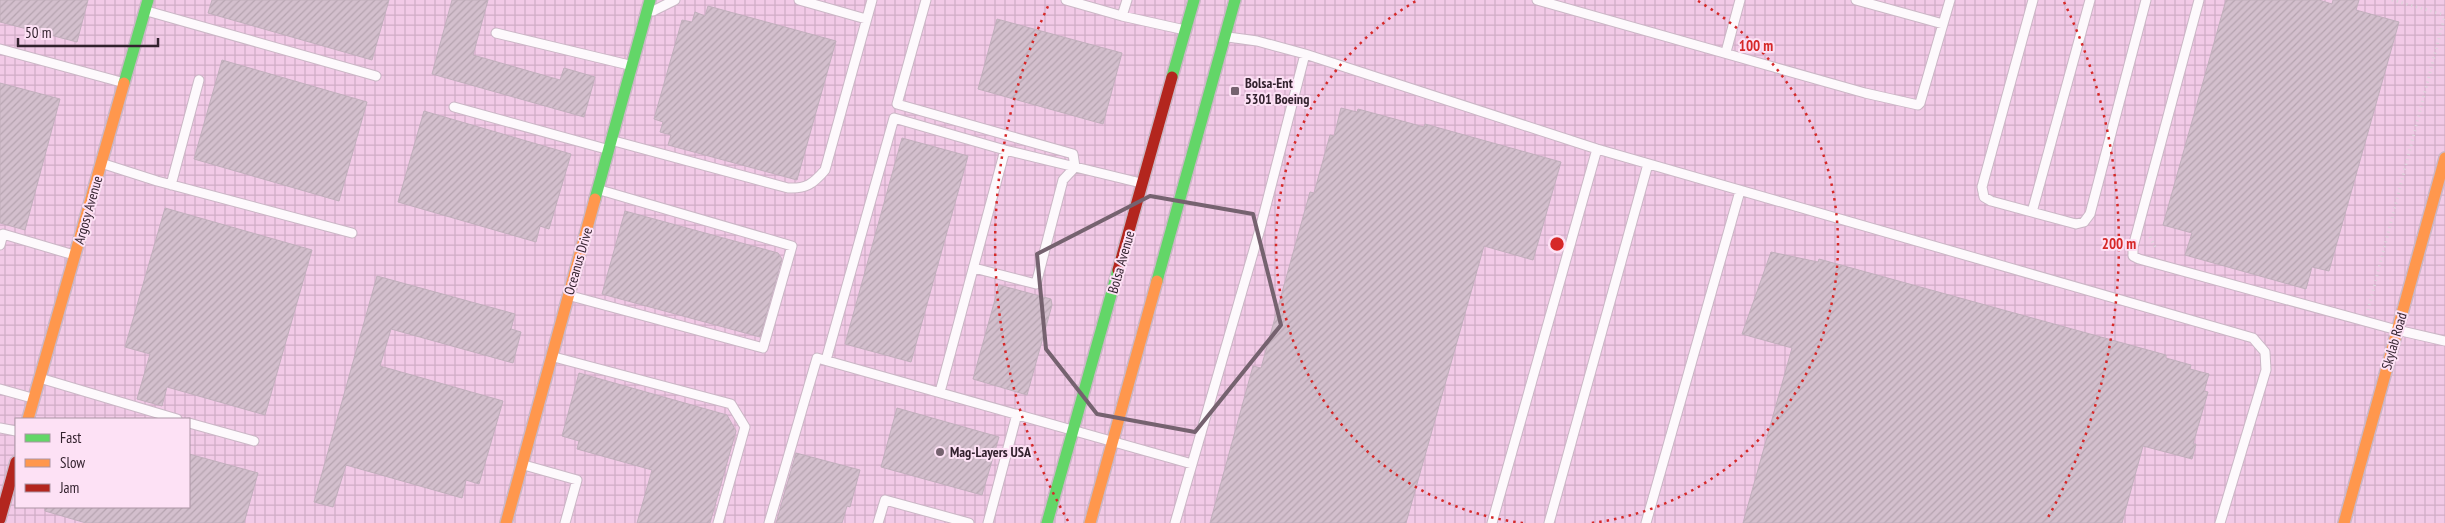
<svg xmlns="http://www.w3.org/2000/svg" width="2445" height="523" font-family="'PT Sans Narrow',sans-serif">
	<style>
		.industrial { fill: url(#industrial-grid); fill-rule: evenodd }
		.building { fill: url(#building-hatch); stroke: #c1afbc }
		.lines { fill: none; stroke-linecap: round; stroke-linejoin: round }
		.lane-casing { stroke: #cbb7c6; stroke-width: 11 }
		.fast-casing { stroke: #cbb7c6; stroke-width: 14 }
		.slow-casing { stroke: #cbb7c6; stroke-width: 14 }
		.jam-casing { stroke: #cbb7c6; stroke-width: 14 }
		.path { stroke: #dcd5db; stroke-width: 3; stroke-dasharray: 1 4; stroke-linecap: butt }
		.lane { stroke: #fdf9fc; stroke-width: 9 }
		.fast { stroke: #63d668; stroke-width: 11 }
		.slow { stroke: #ff974d; stroke-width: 11 }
		.jam { stroke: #b3261e; stroke-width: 11 }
		.marked { fill: none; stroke: #75626f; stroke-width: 4; stroke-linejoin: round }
		.ring { fill: none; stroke: #d62828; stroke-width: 2.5; stroke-dasharray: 2.5 5 }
		.poi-dot { fill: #75626f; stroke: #fde1f5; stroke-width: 2 }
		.labels { text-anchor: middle; stroke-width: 4; stroke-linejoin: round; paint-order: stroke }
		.poi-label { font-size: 14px; font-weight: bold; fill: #33222e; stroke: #fde1f5; text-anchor: start }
		.street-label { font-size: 14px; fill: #33222e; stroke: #fde1f5 }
		.centre { fill: #d62828; stroke: #fde1f5; stroke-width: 2.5 }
		.ring-label { font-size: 15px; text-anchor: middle; font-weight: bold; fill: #d62828; stroke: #fde1f5; stroke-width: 4; stroke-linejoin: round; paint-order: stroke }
	</style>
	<defs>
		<pattern id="industrial-grid" width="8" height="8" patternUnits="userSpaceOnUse" patternTransform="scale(1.25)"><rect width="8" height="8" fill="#f2cae7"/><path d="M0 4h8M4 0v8" fill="none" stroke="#d0adc6"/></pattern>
		<pattern id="building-hatch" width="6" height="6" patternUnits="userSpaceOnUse" patternTransform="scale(1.25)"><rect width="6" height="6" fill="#d3bfcd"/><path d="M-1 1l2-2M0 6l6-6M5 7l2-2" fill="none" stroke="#b6a4b0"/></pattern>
	</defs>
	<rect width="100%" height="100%" fill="#f0d8e9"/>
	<!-- industrial -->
	<path class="industrial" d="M0,0H2445V523H0ZM16,419H189V507H16Z"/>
	<!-- building -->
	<path class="building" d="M0,0H88L77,42L0,22Z
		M212,0H389L372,60L208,13Z
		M452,0H488L473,55L560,80L564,68L595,77L584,117L432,74Z
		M2226,0H2319L2332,4L2333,0H2359L2356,10L2399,22L2329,271L2312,267L2306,289L2185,255L2192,233L2163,225Z
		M708,6L836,41L797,180L668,145L671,135L660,132L663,122L654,119L682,20L692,22L695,12L705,16Z
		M997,19L1122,53L1103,124L978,89Z
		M222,60L367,102L339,201L194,159Z
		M0,83L60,99L25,230L0,223Z
		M1341,108L1357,112L1358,109L1424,127L1425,124L1561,162L1533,260L1484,246L1406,523H1210L1253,366L1261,368L1310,192L1314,193L1330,135L1334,136Z
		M424,111L571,154L549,229L540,226L536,242L398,202Z
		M902,138L968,156L911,362L845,344Z
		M165,208L312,250L265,415L167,387L162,406L137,399L150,354L125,347Z
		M625,211L778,253L782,259L760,337L602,294Z
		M1771,252L1818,262L1819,259L2166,355V358L2191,365L2190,369L2209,374L2204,391L2208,392L2193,444H2196L2192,459L2143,446L2122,523H1743L1792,348L1742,334Z
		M377,276L515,314L511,329L521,332L513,363L391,329L380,366L503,401L479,484L466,480L462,498L346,465L333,507L314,502Z
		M999,285L1051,299L1052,305L1027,395L973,379Z
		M579,373L727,415L736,431L710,523H637L652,470L577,449L579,441L562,436Z
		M897,408L999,437L982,495L881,467Z
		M796,453L860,470L850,507L847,506L842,523H776Z
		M189,454L258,473L244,523H86L45,511V507H189Z"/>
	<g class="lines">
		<defs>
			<path id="lane" d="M799,0L866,19
				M926,0L897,104L1073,154L1075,167L1063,180L1036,284L974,268
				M1066,0L1122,16L1185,30
				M1537,0L1865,93L1918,105L1920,103L1950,0
				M1856,0L1943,24
				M2033,0L1982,187L1984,197L1991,201L2076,224L2084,222L2090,214L2146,0
				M2199,0L2133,247V256L2139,259L2397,330L2445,341
				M147,11L376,76
				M653,11L675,0
				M1122,16L1127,0
				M496,33L629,65
				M1228,37L1257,41L1305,54L1597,149L2253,338L2265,352L2266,370L2220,523
				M0,49L121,82
				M1726,52L1740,0
				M454,107L606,149
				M614,141L788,188C806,189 813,184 825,170L872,0
				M104,164L157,181L352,233
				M171,185L199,80
				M2032,212L2090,0
				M0,245L3,234L74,255
				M571,296L763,348L792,246L600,190
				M554,357L731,404L745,427L718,523
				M826,360L894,118L1005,150L1141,183
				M43,379L177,419
				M0,389L32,398
				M940,392L1005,150
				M189,423L254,441
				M0,428L16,431
				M524,465L577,480L565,523
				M769,523L817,358L1192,464
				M878,523L885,500L969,523
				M988,523L1017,414
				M1175,523L1260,229L1305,54
				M1492,523L1597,149
				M1549,523L1648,164
				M1646,523L1740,191"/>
			<path id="fast" d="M1172,77L1194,0
				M124,83L148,0
				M595,199L650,0
				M1157,281L1235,0
				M1047,523L1118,270"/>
			<path id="slow" d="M28,419L124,83
				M506,523L595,199
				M1090,523L1157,281
				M2344,523L2445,158"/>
			<path id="jam" d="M1118,270L1172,77
				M0,519L16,462"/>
		</defs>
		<!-- lane casing -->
		<use href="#lane" class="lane-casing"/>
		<!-- fast casing -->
		<use href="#fast" class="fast-casing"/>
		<!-- slow casing -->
		<use href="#slow" class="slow-casing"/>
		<!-- jam casing -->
		<use href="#jam" class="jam-casing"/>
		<!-- path -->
		<path class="path" d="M2392,0L2445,15
			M2150,237L2155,247
			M2368,310L2445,15"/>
		<!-- lane -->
		<use href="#lane" class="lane"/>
		<!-- fast -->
		<use href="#fast" class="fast"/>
		<!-- slow -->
		<use href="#slow" class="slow"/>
		<!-- jam -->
		<use href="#jam" class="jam"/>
	</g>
	<!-- marked area -->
	<path class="marked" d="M1150,196L1253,214L1281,325L1195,432L1097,414L1046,349L1037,254Z"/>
	<!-- distance rings -->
	<g class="ring">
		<path d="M1523 523A281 281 0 0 1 1416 1M1698 1A281 281 0 0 1 1591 523"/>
		<path d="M1068 521A562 562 0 0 1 1050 2M2064 2A562 562 0 0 1 2046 521"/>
	</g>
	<!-- markers -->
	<g class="poi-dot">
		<rect x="1230" y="86" width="10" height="10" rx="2.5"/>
		<circle cx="940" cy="452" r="5"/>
	</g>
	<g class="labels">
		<!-- poi labels -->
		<g class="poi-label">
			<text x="1245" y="88">Bolsa-Ent<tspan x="1245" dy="16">5301 Boeing</tspan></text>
			<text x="950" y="457">Mag-Layers USA</text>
		</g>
		<!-- street labels -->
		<g class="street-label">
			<text transform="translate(88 210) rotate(-74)" y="5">Argosy Avenue</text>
			<text transform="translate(578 261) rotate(-74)" y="5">Oceanus Drive</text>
			<text transform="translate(1121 262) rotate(-74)" y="5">Bolsa Avenue</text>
			<text transform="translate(2394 341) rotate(-74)" y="5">Skylab Road</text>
		</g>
	</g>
	<circle cx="1557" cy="244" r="8" class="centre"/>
	<g class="ring-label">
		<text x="1756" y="51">100 m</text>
		<text x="2119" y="249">200 m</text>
	</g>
	<!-- legend -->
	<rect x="15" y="418" width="175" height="90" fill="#fde1f5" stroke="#ac95a5"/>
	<rect x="25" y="434" width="25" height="8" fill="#63d668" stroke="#ac95a5"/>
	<text x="60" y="443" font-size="15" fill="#33222e">Fast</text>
	<rect x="25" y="459" width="25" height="8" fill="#ff974d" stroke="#ac95a5"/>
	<text x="60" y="468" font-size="15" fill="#33222e">Slow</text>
	<rect x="25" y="484" width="25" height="8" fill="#b3261e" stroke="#ac95a5"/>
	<text x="60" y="493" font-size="15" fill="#33222e">Jam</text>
	<!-- scale -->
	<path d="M18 38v8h140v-8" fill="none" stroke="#33222e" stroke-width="2.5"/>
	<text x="25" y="38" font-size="15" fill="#33222e" stroke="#fde1f5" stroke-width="4" paint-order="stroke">50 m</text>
</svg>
